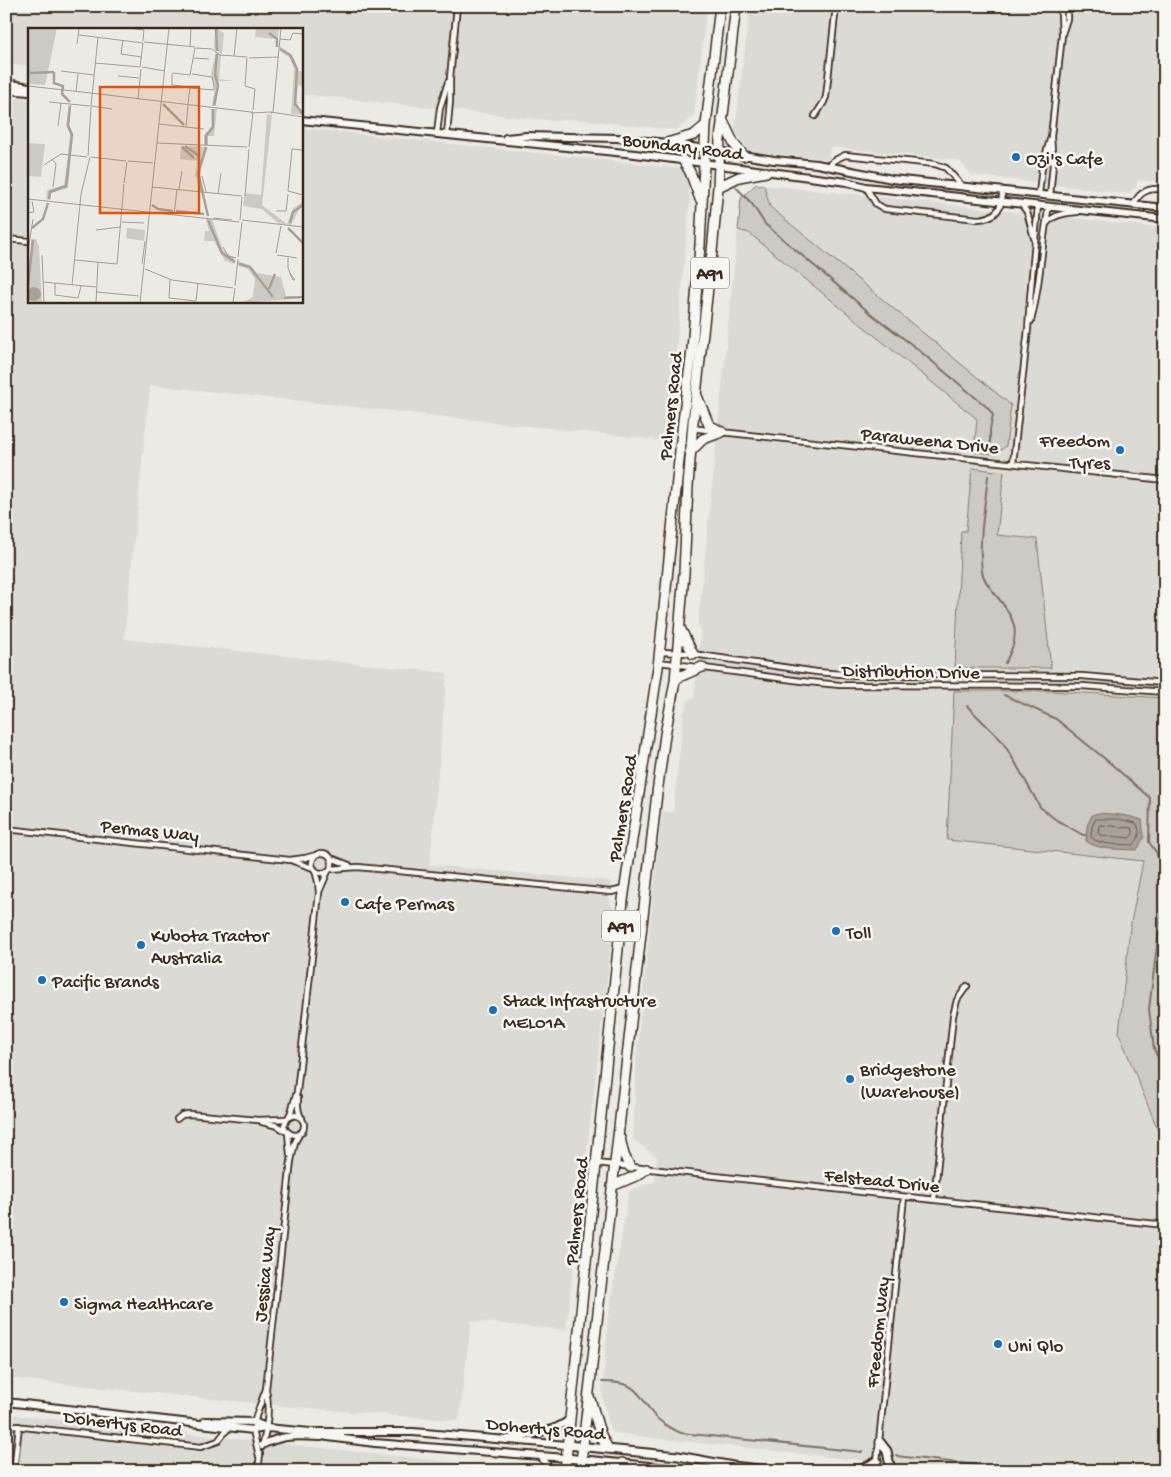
<svg xmlns="http://www.w3.org/2000/svg" width="1171" height="1477" font-family="'Gochi Hand',sans-serif">
	<style>
		.built { fill: #dcdad4 }
		.green { fill: #cdcac4; stroke: #847a71 }
		.water { fill: #a8a198; stroke: #7c7167 }
		.lines { fill: none; stroke-linecap: round; stroke-linejoin: round }
		.shore { stroke: #675a4f; stroke-width: 1 }
		.stream { stroke: #7c7167; stroke-width: 2 }
		.street-casing { stroke: #3b2a1e; stroke-width: 8 }
		.secondary-casing { stroke: #3b2a1e; stroke-width: 10 }
		.primary-casing { stroke: #3b2a1e; stroke-width: 11 }
		.highway-casing { stroke: #3b2a1e; stroke-width: 12 }
		.street { stroke: #f6f6f2; stroke-width: 4.5 }
		.secondary { stroke: #f6f6f2; stroke-width: 6 }
		.primary { stroke: #f6f6f2; stroke-width: 7 }
		.highway { stroke: #f6f6f2; stroke-width: 9 }
		.poi-dot { fill: #1f6fb2; stroke: #f6f6f2; stroke-width: 2 }
		.labels { text-anchor: middle; stroke-width: 5; stroke-linejoin: round; paint-order: stroke }
		.shield { fill: #f6f6f2; stroke: #73675e; stroke-width: 1 }
		.shield-label { font-size: 18px; font-weight: bold; fill: #3b2a1e }
		.street-label { font-size: 19px; fill: #3b2a1e; stroke: #f6f6f2 }
		.poi-label { font-size: 19px; fill: #3b2a1e; stroke: #f6f6f2; text-anchor: start }
		.inset-river { fill: none; stroke: #a8a198; stroke-width: 2.5 }
		.inset-road { fill: none; stroke: #a59d95; stroke-width: 1 }
		.view { fill: #df570d; fill-opacity: 0.15; stroke: #df570d; stroke-width: 2.5 }
		.inset-edge { fill: none; stroke: #3b2a1e; stroke-width: 2.5 }
	</style>
	<rect width="100%" height="100%" fill="#ebeae5"/>
	<filter id="ink" filterUnits="userSpaceOnUse"><feTurbulence type="fractalNoise" baseFrequency=".02" numOctaves="2"/><feDisplacementMap in="SourceGraphic" scale="10" xChannelSelector="R" yChannelSelector="G"/><feConvolveMatrix kernelMatrix="1 2 1 2 8 2 1 2 1" color-interpolation-filters="sRGB"/></filter>
	<g filter="url(#ink)">
		<!-- built -->
		<path class="built" d="M6,6H707L694,116L676,130L572,119L555,121L301,94V29H29V66L6,64Z
			M750,6H1165V183L1138,180L1136,188H1133L1129,194L972,175L958,160L830,147L829,159L747,151L735,130Z
			M6,96L29,99V301H301V128L681,168L687,178L690,199L668,441L150,385L124,639L447,673L430,865L611,881L609,900L615,911L566,1330L471,1321L459,1421L283,1406L6,1378Z
			M756,184L1165,228V1471H961L644,1437L611,1432L602,1395L608,1319L629,1191L655,1181L657,1157L633,1139L637,1050L662,811L673,812L684,712L690,698H694L701,631L698,625L741,198Z
			M6,1414L537,1471H6Z"/>
		<!-- green -->
		<path class="green" d="M756,184L764,185L770,207L1011,405L1006,446L996,454L974,452L977,419L749,233L738,230L741,198Z
			M972,468L1004,472L997,535L1037,539L1051,668H955L961,531H966Z
			M954,691H1051L1165,698V1148L1119,1033L1130,928L1143,861L947,840Z"/>
		<!-- water -->
		<path class="water" d="M1098,813C1113,814 1128,815 1142,820L1144,837L1137,850C1121,849 1099,851 1086,841L1087,826L1092,815Z"/>
		<g class="lines">
			<!-- shore -->
			<path class="shore" d="M1096,819H1118L1136,823C1141,831 1140,839 1133,845C1120,844 1100,846 1091,837L1092,827Z
				M1102,825L1131,828L1133,830V834L1129,838L1100,835L1098,833L1099,826Z"/>
			<!-- stream -->
			<path class="stream" d="M736,187L752,204L765,224L870,313L915,347L988,408L993,415L990,429V449
				M988,476C985,506 978,541 982,571C983,580 990,588 995,594C1016,619 1022,634 1005,663
				M1004,695L1056,719L1110,763L1150,798L1149,842L1156,852L1165,875
				M967,706L1002,741L1015,762L1040,807L1055,819L1083,835H1086
				M1165,882L1149,1009L1154,1049L1165,1073
				M602,1382C611,1382 621,1382 629,1386C639,1391 646,1404 652,1413C660,1423 669,1428 681,1433L862,1452
				M896,1456L1034,1471"/>
			<defs>
				<path id="street" d="M1138,6L1165,9
					M1062,34L1067,19V6
					M815,116L824,102L826,97L836,6
					M437,133L440,108L448,82
					M447,135L450,101V78L457,6
					M829,167L833,161L845,155L935,164L946,168L962,186
					M866,187L876,204L885,209L978,219C997,218 1003,207 1002,190
					M1039,194L1042,167L1050,140
					M1050,196L1053,164L1051,137L1062,35L1061,14L1058,6
					M1021,204L1027,212L1034,238
					M1134,204C1140,190 1151,188 1165,189
					M1047,223C1054,214 1067,213 1078,212
					M6,239L29,241
					M1031,321C1041,283 1041,244 1049,206
					M692,428L714,431
					M721,432L1165,480
					M1013,463L1028,329L1030,299L1038,205
					M660,652L686,653L817,672L853,675H946L1082,676L1165,683
					M659,662L809,682L840,685L1082,686L1165,692
					M6,829L290,860L305,858L316,855
					M312 863a10 10 0 1 1 20 0a10 10 0 1 1-20 0Z
					M331,858L349,865
					M293,861L313,868
					M330,869L358,867L611,892L624,889
					M319,892L328,871
					M298,1098C298,1103 297,1109 300,1115C301,1119 305,1122 304,1126C303,1139 287,1137 284,1125L288,1118L295,1115L302,1118
					M288,1118L291,1112L297,1092L319,893L318,882L315,870
					M177,1119L182,1115L189,1114L258,1120L286,1119
					M262,1122L278,1126L285,1131
					M288,1133L290,1155
					M596,1163L1165,1225
					M934,1200L953,1016L957,1000L967,986
					M6,1425L201,1447L218,1441L229,1427
					M262,1447C267,1429 270,1409 266,1390
					M259,1456L253,1430L256,1416L266,1389L291,1161L295,1142L300,1133
					M14,1471L19,1426
					M258,1471L260,1454
					M876,1471L904,1197"/>
				<path id="secondary" d="M6,83L29,87
					M6,90L29,92
					M301,120L635,154L847,182L866,187L1165,219
					M506,138L526,136L569,137L617,138L667,143L774,160L817,164L892,179L1165,208
					M6,1402L253,1430L267,1428L310,1432H413L567,1445
					M205,1421L254,1422L266,1427
					M319,1435L328,1437L375,1443L566,1458
					M508,1439C528,1434 554,1433 570,1419
					M262,1445C284,1434 298,1436 321,1437
					M541,1456L551,1471"/>
				<path id="primary" d="M880,1442L887,1451L891,1471
					M567,1445L678,1456L733,1466L777,1471
					M566,1458L692,1471
					M858,1471L877,1461"/>
				<path id="highway" d="M722,119L734,144L744,156
					M667,143L694,135L706,125
					M683,160L690,172L700,199
					M718,187L739,177L766,172
					M697,396L709,425L722,432
					M690,452L703,439L722,432
					M680,628L693,654
					M675,681L679,677L702,667
					M620,1138L624,1155L630,1167
					M612,1186L638,1175L646,1169
					M589,1397C596,1413 597,1434 608,1448
					M565,1471L570,1419L623,900L658,667L683,421L692,350L700,245L706,125L720,6
					M580,1471L657,793L665,735L675,681L684,573L688,486L693,422L712,252L718,187L720,140L736,6
					M610,1471L622,1463"/>
			</defs>
			<!-- street casing -->
			<use href="#street" class="street-casing"/>
			<!-- secondary casing -->
			<use href="#secondary" class="secondary-casing"/>
			<!-- primary casing -->
			<use href="#primary" class="primary-casing"/>
			<!-- highway casing -->
			<use href="#highway" class="highway-casing"/>
			<!-- street -->
			<use href="#street" class="street"/>
			<!-- secondary -->
			<use href="#secondary" class="secondary"/>
			<!-- primary -->
			<use href="#primary" class="primary"/>
			<!-- highway -->
			<use href="#highway" class="highway"/>
		</g>
	</g>
	<!-- markers -->
	<g class="poi-dot">
		<circle cx="1016" cy="157" r="5"/>
		<circle cx="1120" cy="450" r="5"/>
		<circle cx="345" cy="902" r="5"/>
		<circle cx="836" cy="931" r="5"/>
		<circle cx="141" cy="945" r="5"/>
		<circle cx="42" cy="980" r="5"/>
		<circle cx="493" cy="1010" r="5"/>
		<circle cx="850" cy="1079" r="5"/>
		<circle cx="64" cy="1302" r="5"/>
		<circle cx="998" cy="1344" r="5"/>
	</g>
	<g class="labels">
		<!-- shield labels -->
		<g class="shield">
			<rect x="691" y="257.5" width="38" height="31" rx="4"/>
			<rect x="602" y="910.5" width="38" height="31" rx="4"/>
		</g>
		<g class="shield-label">
			<text x="710" y="279">A91</text>
			<text x="621" y="932">A91</text>
		</g>
		<!-- street labels -->
		<g class="street-label">
			<text transform="translate(683 145) rotate(7)" y="7">Boundary Road</text>
			<text transform="translate(669 406) rotate(-84)" y="7">Palmers Road</text>
			<text transform="translate(930 439) rotate(6)" y="7">Paraweena Drive</text>
			<text transform="translate(911 670) rotate(1)" y="7">Distribution Drive</text>
			<text transform="translate(621 808) rotate(-81)" y="7">Palmers Road</text>
			<text transform="translate(150 829) rotate(6)" y="7">Permas Way</text>
			<text transform="translate(882 1179) rotate(6)" y="7">Felstead Drive</text>
			<text transform="translate(575 1211) rotate(-84)" y="7">Palmers Road</text>
			<text transform="translate(263 1274) rotate(-84)" y="7">Jessica Way</text>
			<text transform="translate(876 1332) rotate(-84)" y="7">Freedom Way</text>
			<text transform="translate(123 1422) rotate(7)" y="7">Dohertys Road</text>
			<text transform="translate(546 1427) rotate(5)" y="7">Dohertys Road</text>
		</g>
		<!-- poi labels -->
		<g class="poi-label">
			<text x="1026" y="164">Ozi's Cafe</text>
			<text x="1110" y="446" text-anchor="end">Freedom<tspan x="1110" dy="22">Tyres</tspan></text>
			<text x="355" y="909">Cafe Permas</text>
			<text x="846" y="938">Toll</text>
			<text x="151" y="941">Kubota Tractor<tspan x="151" dy="22">Australia</tspan></text>
			<text x="52" y="987">Pacific Brands</text>
			<text x="503" y="1006">Stack Infrastructure<tspan x="503" dy="22">MEL01A</tspan></text>
			<text x="860" y="1075">Bridgestone<tspan x="860" dy="22">(Warehouse)</tspan></text>
			<text x="74" y="1309">Sigma Healthcare</text>
			<text x="1008" y="1351">Uni Qlo</text>
		</g>
	</g>
	<!-- overview -->
	<g transform="translate(28 28)">
		<rect width="275" height="275" fill="#ebeae5"/>
		<path d="M0,0H29L17,57L0,56ZM187,0L196,5L194,26L186,21ZM228,0H251L249,20L248,11L227,9ZM252,18L265,28L271,43L275,44V59L270,57L268,74L275,75H269L275,87L263,86L266,41L262,30L251,22ZM188,23L193,27L191,51L205,53H191L188,78H184L187,60L183,46ZM41,77H43L41,98L45,106L43,126H40L42,106L38,98ZM183,81H189L186,108H180V117H176V107L184,98ZM239,86L244,87L234,177L259,196L265,180L275,174L263,197L251,196L234,181L215,178L217,165L233,167ZM0,115L17,116L13,149L0,148ZM153,118L180,119L172,146L176,163H172L167,147L169,133L152,131ZM40,127L43,128L40,160L23,165L22,172L18,171L19,162L36,157ZM178,191H184L195,222L206,230L207,236L197,233L186,213H176L177,203H181ZM99,200L117,202L116,213L98,210ZM3,211H8L11,219L14,275H0ZM210,233L222,237L229,245L253,249L258,268H275V270L214,275L225,269L227,251L220,241L209,237Z" fill="#cdcac4"/>
		<path d="M-1 266a7 7 0 1 1 14 0a7 7 0 1 1-14 0Z" fill="#a8a198"/>
		<path class="inset-river" d="M188,0L189,23M241,5L249,11V19M252,21L262,27L269,41L267,76L275,86M26,44V55L35,58L34,66L42,74M2,45L26,44M135,76L156,97M186,77L190,58L187,46L189,26M178,117V108L185,99V81M157,118L170,127L171,133M154,119L166,130M178,119L170,145L180,188M21,171L22,164L38,158L44,107L40,97L42,78M124,177L130,181L145,183M148,183L176,186M180,192L194,225L207,234M262,195L265,184L275,177M4,200L15,191L20,175M260,200L275,215M211,236L222,239L245,269M0,257L5,212M241,261L247,246M256,270L275,269"/>
		<path class="inset-road" d="M99,0L116,2L115,13M51,7L115,15M252,11L262,12L265,5L275,6M95,12L93,26L114,29M116,14L167,19M49,16L51,1M162,19L163,0M168,20L184,21M184,21L192,27L219,29M206,28L209,0M166,30L181,31M219,30L217,58L227,61L225,82M221,30L250,29M67,35L112,39M112,39L115,15M114,39L137,43M33,43L66,47M164,46L184,49L186,58M144,47V57L162,59L160,76M144,47L145,45L162,47M162,47L167,20M90,48L111,50M0,58L54,64M162,60L186,62V58M48,63L50,46M54,64L223,84M110,71L113,41M21,74L62,78M63,78L70,9M63,78L84,81M225,83L223,85L243,84M245,84L253,0M244,86L243,84L275,89M131,96L176,101M30,98L33,75M158,99L160,77M129,115L219,119M221,119L225,85M275,122L264,121L260,163L275,167M60,128L63,79M63,129L98,133M24,131L28,136L25,159M100,133L125,135M16,137L33,126L59,129M174,148L178,164M96,155L99,134M124,159L214,168M151,161L154,143M190,166L193,145M217,168L221,121M0,171L211,194M248,183H258L260,166M0,185L6,184L4,173M146,187L149,161M185,190L204,192M212,192L214,169M214,192L275,199M94,194L116,195M68,202L93,199M195,219L200,228L208,230M0,223L5,191M248,225L253,198M14,227L16,275M249,227L269,230M210,229L214,194M260,230V240L262,245V246L265,252H267L262,245M47,232L89,236L96,156M114,236L117,213M117,241L144,252L205,260M142,252L141,270L168,273M15,254L68,259M27,255V267L50,270L53,258M44,257L53,166L62,129M207,258L210,231M69,264L111,268M168,273L170,255M68,275L70,234M112,275L141,0M205,275L207,260"/>
		<path class="view" d="M72,59H171V185H72Z"/>
		<rect width="275" height="275" class="inset-edge"/>
	</g>
	<!-- margin -->
	<rect width="1171" height="1477" fill="none" stroke="#f6f6f2" stroke-width="25"/>
	<rect x="12" y="12" width="1146" height="1452" fill="none" stroke="#3b2a1e" stroke-width="2" filter="url(#ink)"/>
</svg>
